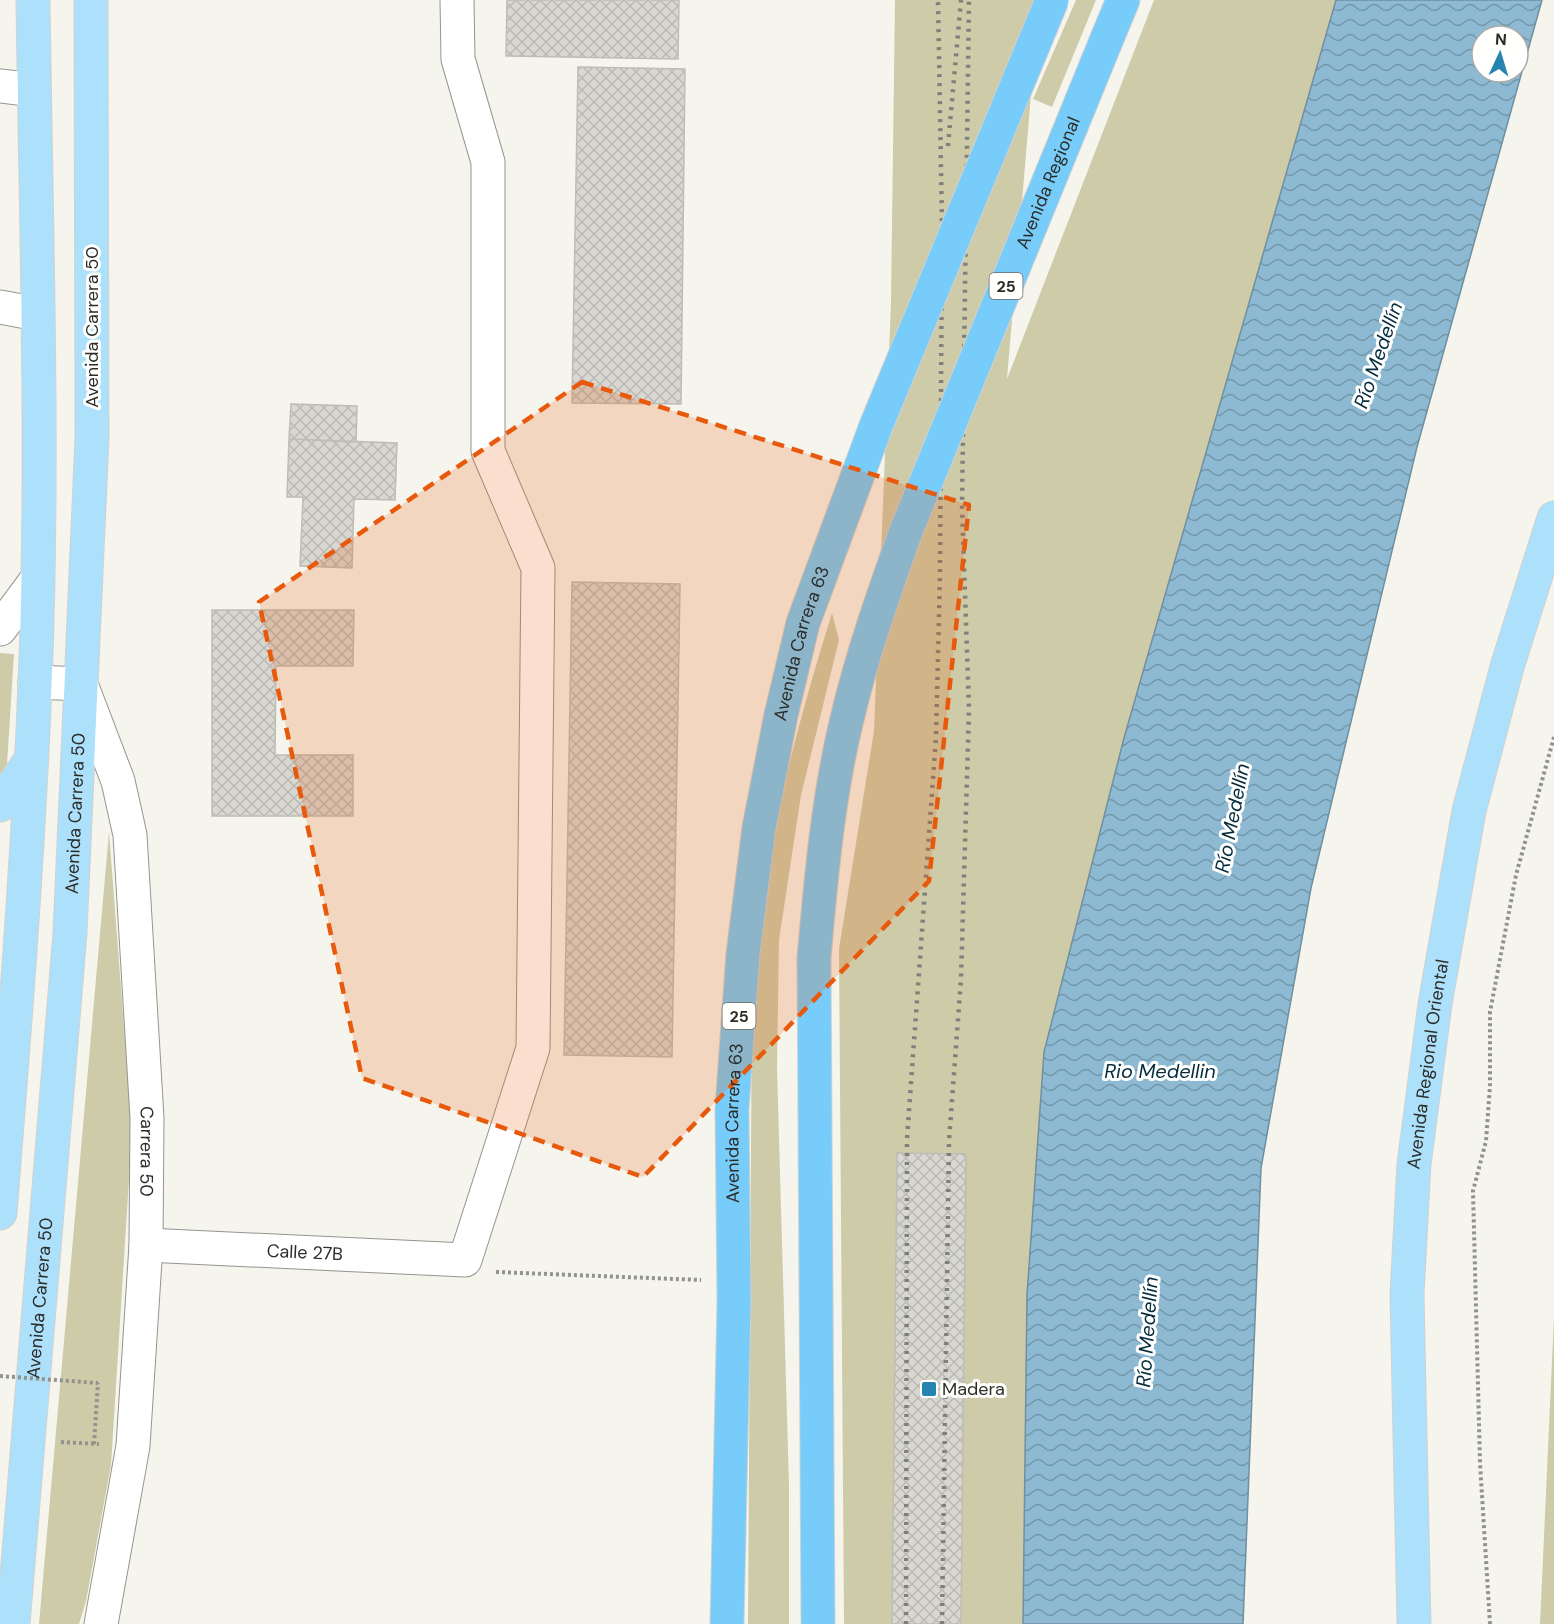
<svg xmlns="http://www.w3.org/2000/svg" width="1554" height="1624" font-family="'DM Sans',sans-serif">
	<style>
		.grass { fill: #cecba9 }
		.water { fill: url(#water-waves); stroke: #708f9f; stroke-width: 1.5; fill-rule: evenodd }
		.building { fill: url(#building-cross-hatch); stroke: #bdbdb6; stroke-width: 1.5 }
		.lines { fill: none; stroke-linecap: round; stroke-linejoin: round }
		.minor-casing { stroke: #95958e; stroke-width: 35 }
		.major-casing { stroke: #d1d1d0; stroke-width: 35 }
		.highway-casing { stroke: #d1d1d0; stroke-width: 35 }
		.path { stroke: #93938d; stroke-width: 4; stroke-dasharray: 3 3; stroke-linecap: butt }
		.minor { stroke: #fff; stroke-width: 33 }
		.major { stroke: #ade0fb; stroke-width: 33 }
		.highway { stroke: #77ccf9; stroke-width: 33 }
		.rail { stroke: #7f7f7b; stroke-width: 4.5; stroke-dasharray: 3 6; stroke-linecap: butt }
		.highway-bridge-casing { stroke: #d1d1d0; stroke-width: 35; stroke-linecap: butt }
		.path-bridge { stroke: #93938d; stroke-width: 4; stroke-dasharray: 3 3; stroke-linecap: butt }
		.highway-bridge { stroke: #77ccf9; stroke-width: 33 }
		.marked { fill: #e8590c; fill-opacity: 0.2; stroke: #e8590c; stroke-width: 4.5; stroke-dasharray: 12 8; stroke-linejoin: round }
		.poi-dot { fill: #2585b0; stroke: #fffffe; stroke-width: 2 }
		.labels { text-anchor: middle; stroke-width: 6; stroke-linejoin: round; paint-order: stroke }
		.shield { fill: #fffffe; stroke: #6b6b69; stroke-width: 1.5 }
		.shield-label { font-size: 16px; font-weight: bold; fill: #2c2c29 }
		.street-label { font-size: 18px; fill: #2c2c29; stroke: #fffffe }
		.poi-label { font-size: 18px; fill: #2c2c29; stroke: #fffffe; text-anchor: start }
		.water-label { font-size: 20px; font-style: italic; fill: #052d3f; stroke: #fffffe }
	</style>
	<defs>
		<pattern id="water-waves" width="16" height="10" patternUnits="userSpaceOnUse" patternTransform="scale(1.5)"><rect width="16" height="10" fill="#8dbad2"/><path d="M0 5q4-4 8 0t8 0" fill="none" stroke="#7397aa"/></pattern>
		<pattern id="building-cross-hatch" width="8" height="8" patternUnits="userSpaceOnUse" patternTransform="scale(1.5)"><rect width="8" height="8" fill="#d8d7d1"/><path d="M0 0l8 8M0 8l8-8" fill="none" stroke="#bab9b3"/></pattern>
	</defs>
	<rect width="100%" height="100%" fill="#f5f5ee"/>
	<!-- grass -->
	<path class="grass" d="M895,0H1039L1007,379L1154,0H1336L1124,738L1027,1295L1023,1624H961L966,1155L897,1153L892,1624H844L839,949L874,731L891,302Z
		M1076,0H1096L1052,107L1033,99Z
		M832,613L839,640L801,795L779,940L777,1068L789,1486V1624H748L752,989C756,956 759,922 764,889C778,796 804,703 832,613Z
		M0,653L14,654L7,764L0,774Z
		M109,832L132,1131L111,1465L86,1601L79,1624H39Z
		M1554,1317V1624H1540Z"/>
	<!-- water -->
	<path class="water" d="M1336,0H1542L1417,447L1311,888L1261,1168L1243,1624H1023L1027,1295L1044,1052L1124,738ZM1482,36H1518V72H1482Z"/>
	<!-- building -->
	<path class="building" d="M507,0H679L678,59L506,56Z
		M578,67L685,69L681,404L572,403Z
		M291,404L357,406L356,442L289,439Z
		M289,439L397,443L395,500L354,499L352,568L300,566L303,497H287Z
		M572,582L680,584L672,1057L564,1055Z
		M212,610H354L353,666H276L275,755H353V816H212Z
		M897,1153L966,1154L961,1624H892Z"/>
	<g class="lines">
		<defs>
			<g id="minor">
				<path d="M0,86L34,90"/>
				<path d="M0,307L37,314"/>
				<path d="M0,629L37,579"/>
				<path id="s1" d="M35,682L81,684L118,781L130,835L147,1118L146,1245L133,1446L101,1624"/>
				<path id="s2" d="M146,1245L465,1260L533,1048L538,568L488,451V162L458,59L457,0"/>
			</g>
			<g id="major">
				<path d="M0,805L30,761"/>
				<path d="M0,1213C14,1037 28,860 35,684C44,456 36,228 33,0"/>
				<path id="s3" d="M13,1624L70,933L92,438L91,0"/>
				<path id="s4" d="M1414,1624L1407,1294L1414,1164L1435,1004L1469,811L1507,667L1554,518"/>
			</g>
			<g id="highway">
				<path d="M1106,41L1123,0"/>
				<path id="s5" d="M727,1624L734,1301L732,1109L743,954L759,828L781,715L803,623L876,426"/>
				<path d="M818,1624L814,958C821,878 828,797 847,719C862,655 884,593 906,531"/>
			</g>
		</defs>
		<!-- minor casing -->
		<use href="#minor" class="minor-casing"/>
		<!-- major casing -->
		<use href="#major" class="major-casing"/>
		<!-- highway casing -->
		<use href="#highway" class="highway-casing"/>
		<!-- path -->
		<path class="path" d="M496,1272L701,1280
			M61,1442L99,1444
			M94,1444L98,1383
			M1490,1624L1480,1463L1473,1191L1486,1141L1490,1086V1012L1516,875L1554,737"/>
		<!-- minor -->
		<use href="#minor" class="minor"/>
		<!-- major -->
		<use href="#major" class="major"/>
		<!-- highway -->
		<use href="#highway" class="highway"/>
		<!-- rail -->
		<path class="rail" d="M948,146L961,0
			M906,1624L907,1139L936,737L940,575L942,223L938,0
			M942,1624L949,1141L961,979L969,709L962,506L969,0"/>
		<defs>
			<g id="highway-bridge">
				<path d="M876,426L1052,0"/>
				<path id="s6" d="M906,531L1106,41"/>
			</g>
		</defs>
		<!-- highway-bridge casing -->
		<use href="#highway-bridge" class="highway-bridge-casing"/>
		<!-- path-bridge -->
		<path class="path-bridge" d="M0,1376L98,1383"/>
		<!-- highway-bridge -->
		<use href="#highway-bridge" class="highway-bridge"/>
	</g>
	<!-- marked area -->
	<path class="marked" d="M582,382L969,505L929,881L643,1177L362,1078L259,602Z"/>
	<!-- markers -->
	<rect class="poi-dot" x="921" y="1381" width="16" height="16" rx="3"/>
	<g class="labels">
		<!-- shield labels -->
		<g class="shield">
			<rect x="989.5" y="273" width="33" height="26" rx="4.5"/>
			<rect x="722.5" y="1003" width="33" height="26" rx="4.5"/>
		</g>
		<g class="shield-label">
			<text x="1006" y="292">25</text>
			<text x="739" y="1022">25</text>
		</g>
		<!-- street labels -->
		<g class="street-label">
			<text dy="6" stroke="none"><textPath href="#s6" startOffset="376">Avenida Regional</textPath></text>
			<text transform="translate(92 327) rotate(-90)" y="6">Avenida Carrera 50</text>
			<text dy="6" stroke="none"><textPath href="#s5" startOffset="987">Avenida Carrera 63</textPath></text>
			<text dy="6" stroke="none"><textPath href="#s3" startOffset="813">Avenida Carrera 50</textPath></text>
			<text dy="6" stroke="none"><textPath href="#s4" startOffset="561">Avenida Regional Oriental</textPath></text>
			<text dy="6" stroke="none"><textPath href="#s5" startOffset="501">Avenida Carrera 63</textPath></text>
			<text dy="6" stroke="none"><textPath href="#s1" startOffset="522">Carrera 50</textPath></text>
			<text dy="6" stroke="none"><textPath href="#s2" startOffset="159">Calle 27B</textPath></text>
			<text dy="6" stroke="none"><textPath href="#s3" startOffset="327">Avenida Carrera 50</textPath></text>
		</g>
		<!-- poi labels -->
		<g class="poi-label">
			<text x="942" y="1395">Madera</text>
		</g>
		<!-- water labels -->
		<g class="water-label">
			<text transform="translate(1378 355) rotate(-71)" y="7">Río Medellín</text>
			<text transform="translate(1232 818) rotate(-79)" y="7">Río Medellín</text>
			<text x="1160" y="1078">Rio Medellin</text>
			<text transform="translate(1147 1332) rotate(-86)" y="7">Río Medellín</text>
		</g>
	</g>
	<!-- north arrow -->
	<g transform="translate(1500 54) rotate(4)"><circle r="28" fill="#fffffe" stroke="#ababa9" stroke-width="1.5"/>
	<path d="M0-4.5L10 22L0 15L-10 22Z" fill="#2585b0"/>
	<text y="-9" font-size="16" font-weight="bold" text-anchor="middle" fill="#2c2c29">N</text>
	</g>
</svg>
